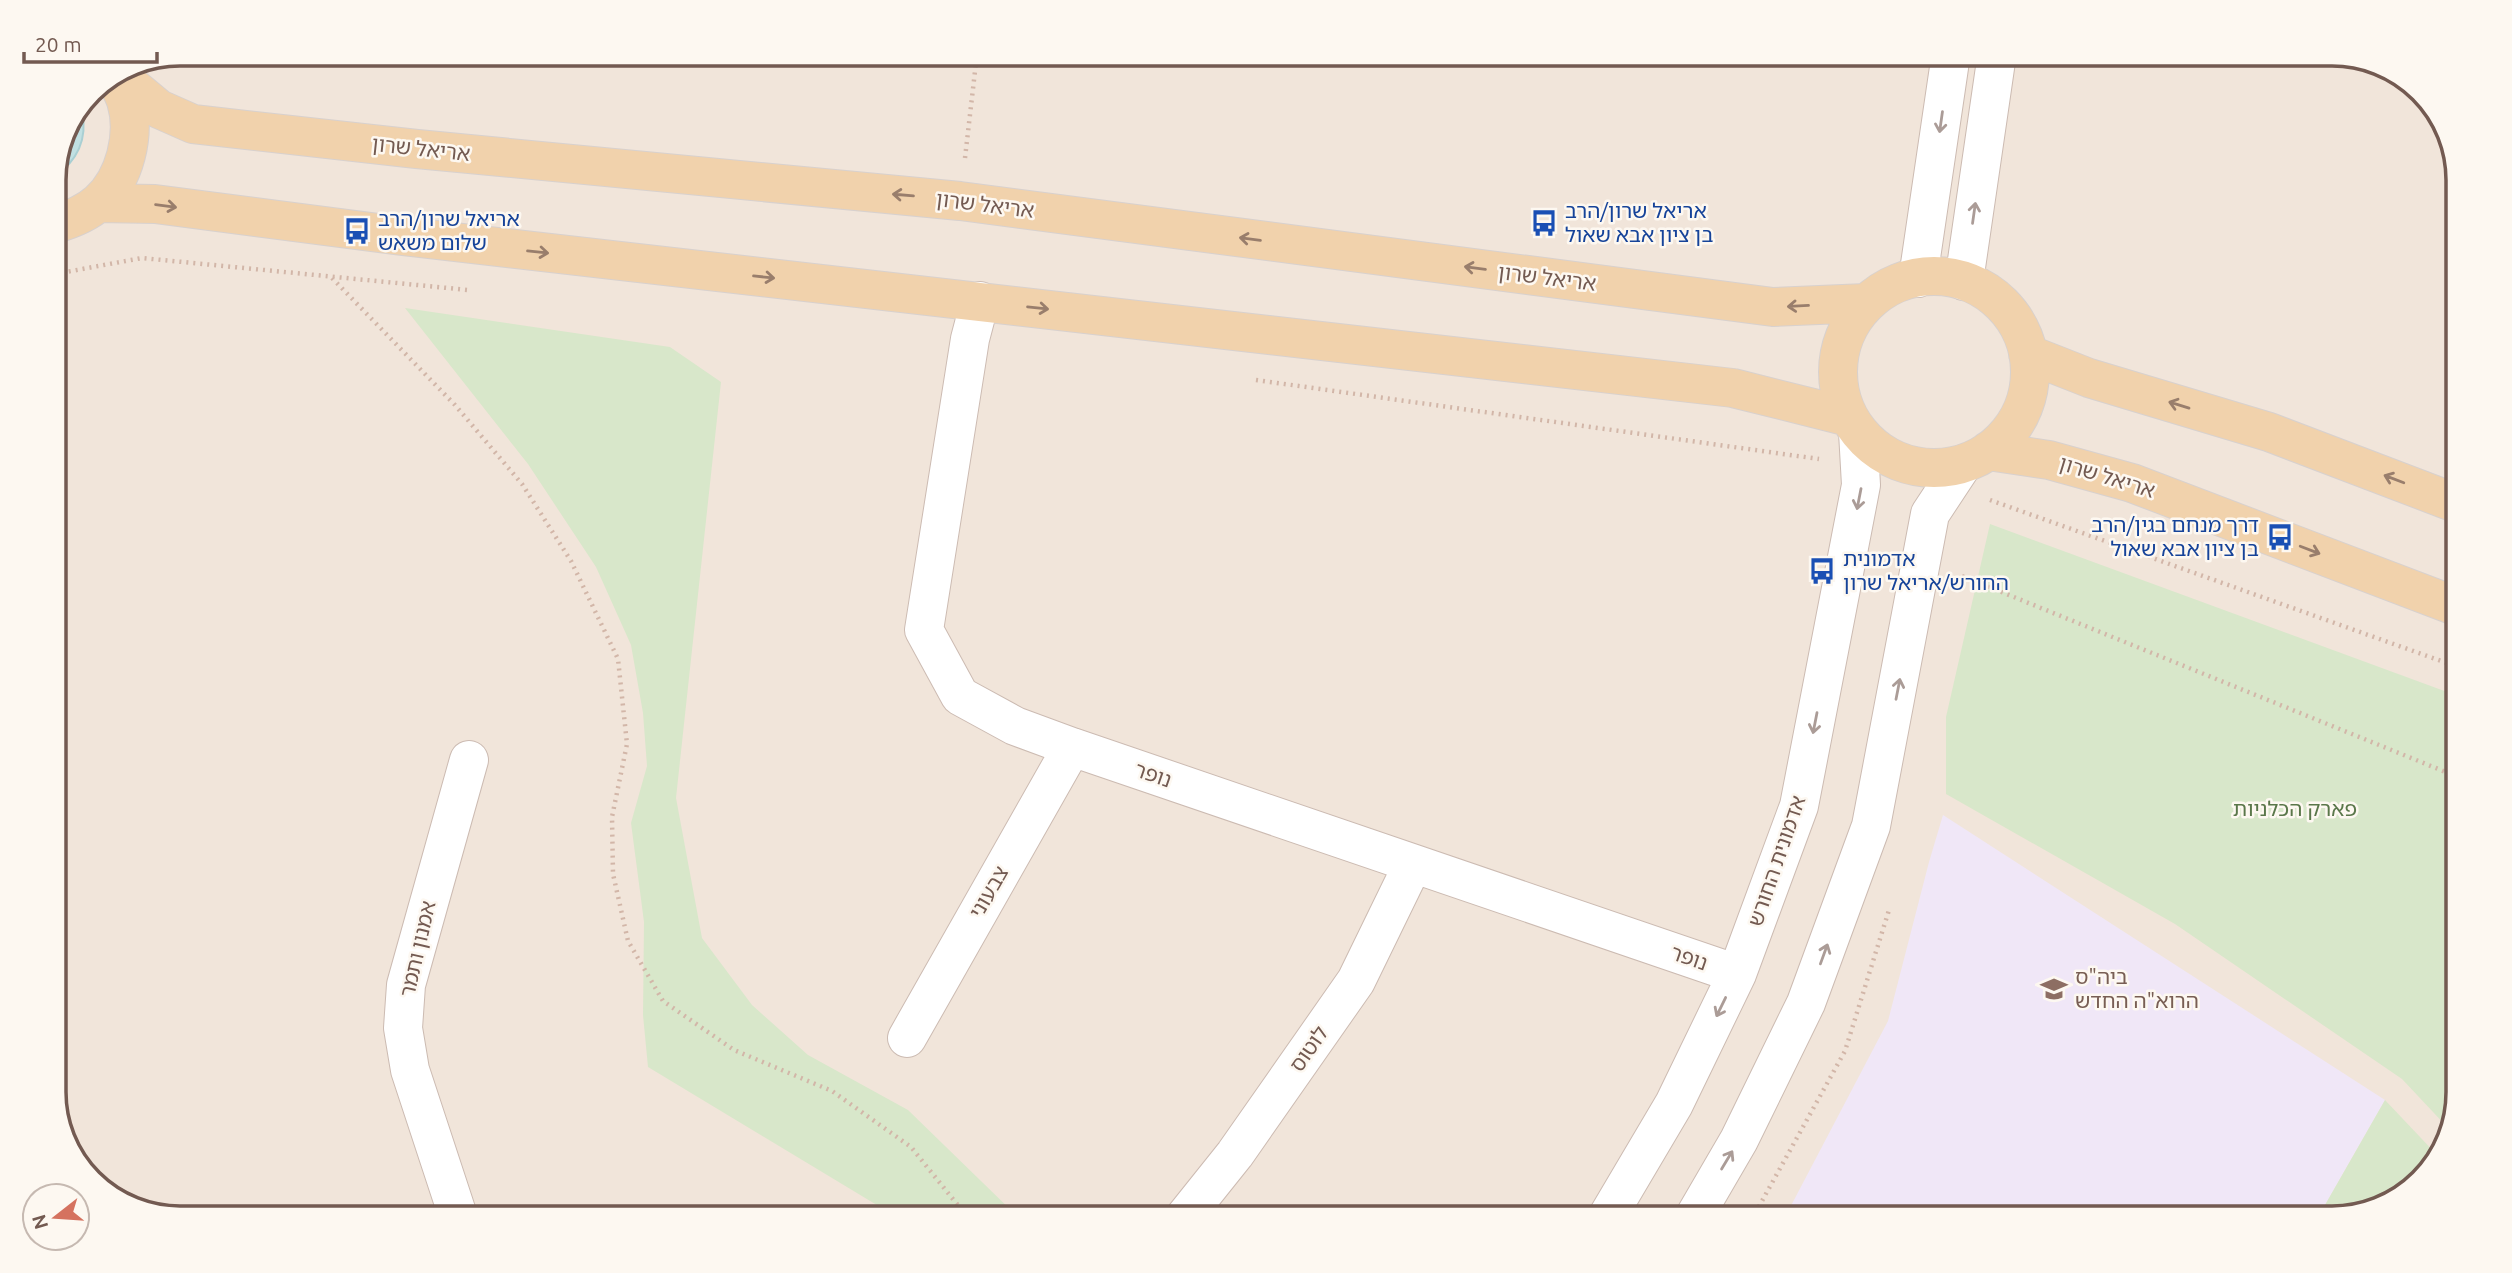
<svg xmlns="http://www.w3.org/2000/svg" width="2512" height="1273" font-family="Ubuntu,'Noto Sans Hebrew',sans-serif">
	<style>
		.residential { fill: #f1e5da }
		.education { fill: #f0e7f7 }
		.green { fill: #d8e7ca }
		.water { fill: #c1e0e2; stroke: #a9cfd3; stroke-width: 2 }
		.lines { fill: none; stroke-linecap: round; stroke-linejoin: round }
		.minor-casing { stroke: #ccbbb2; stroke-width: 40 }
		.major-casing { stroke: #d8d1ce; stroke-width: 40 }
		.path { stroke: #d2b6a8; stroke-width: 4.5; stroke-dasharray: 2 5; stroke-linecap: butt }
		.minor { stroke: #fff; stroke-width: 38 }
		.major { stroke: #f1d2ac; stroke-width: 38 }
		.oneway { stroke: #ab9c97 }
		.oneway2 { stroke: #997e6c }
		.labels { text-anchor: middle; stroke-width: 5; stroke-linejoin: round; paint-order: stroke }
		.street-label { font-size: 21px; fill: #735a51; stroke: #fdf8f1 }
		.transit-label { font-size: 21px; fill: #164399; stroke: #fdf8f1; text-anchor: start }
		.park-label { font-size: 21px; fill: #5a774a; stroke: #fdf8f1 }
		.education-label { font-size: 21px; fill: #785e54; stroke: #fdf8f1; text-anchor: start }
		.rim { fill: none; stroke: #735a51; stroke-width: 3.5 }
	</style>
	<rect width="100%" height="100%" fill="#faf3eb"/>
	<!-- residential -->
	<path class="residential" d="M181,54H2331L2387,67L2437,111L2457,173L2458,1092L2445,1148L2401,1198L2332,1219H181L125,1206L76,1163L55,1101V173L92,91L133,64Z"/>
	<!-- education -->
	<path class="education" d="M1943,815L2385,1100L2317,1219H1784L1888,1021L1929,862Z"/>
	<!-- green -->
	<path class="green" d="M405,308L670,347L721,382L676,798L702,938L752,1005L808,1055L908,1110L1020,1219H900L648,1067L643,1015L644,922L631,823L647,766L643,713L631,645L596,567L528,464Z
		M1990,524L2458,696V1092L2449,1129L2402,1079L2175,924L1946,794V717Z
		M2385,1100L2438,1156L2401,1198L2332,1219H2317Z"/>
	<!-- water -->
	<path class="water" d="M82,112C88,140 77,160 55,177V173Z"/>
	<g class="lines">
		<defs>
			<path id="minor" d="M1918,278L1951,54
				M1964,281L1997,54
				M980,301L970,339L924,630L960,696L1015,726L1072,747L1737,974
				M907,1038L1072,747
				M459,1219L410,1070L403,1028L406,985L469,760
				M1183,1219L1235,1154L1356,981L1413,864
				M1606,1219L1674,1104L1737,974L1799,806L1861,485L1858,432
				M1693,1219L1739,1140L1806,1003L1871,826L1930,514L1963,464"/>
			<path id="major" d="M117,74L159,109L193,124L417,149L960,201L1773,307L1866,303
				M98,203L155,204L402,236L1733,388L1849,417
				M55,224C69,220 87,213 99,202C125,179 136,134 126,101C123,92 118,84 115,76
				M1838 372a96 96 0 1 1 192 0a96 96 0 1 1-192 0Z
				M2028,354L2089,378L2269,432L2458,504
				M1988,451L2049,460L2132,483L2458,607"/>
		</defs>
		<!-- minor casing -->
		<use href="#minor" class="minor-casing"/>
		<!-- major casing -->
		<use href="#major" class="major-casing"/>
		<!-- path -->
		<path class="path" d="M965,158L977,54
			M55,274L142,258L468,290
			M332,278L455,405L522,484L571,561L618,659L627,744L612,817L613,874L628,941L663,1001L734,1050L832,1091L911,1147L969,1219
			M1256,380L1819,459
			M1990,500L2458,667
			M1962,576L2458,777
			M1752,1219L1845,1051L1889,910"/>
		<!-- minor -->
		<use href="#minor" class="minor"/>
		<!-- major -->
		<use href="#major" class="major"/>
	</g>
	<!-- one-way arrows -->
	<defs><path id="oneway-shaft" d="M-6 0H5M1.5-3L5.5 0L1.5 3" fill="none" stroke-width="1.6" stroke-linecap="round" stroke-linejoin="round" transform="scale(1.75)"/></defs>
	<g class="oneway">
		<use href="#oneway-shaft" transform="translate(1941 122) rotate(98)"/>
		<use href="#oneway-shaft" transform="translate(1974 213) rotate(-82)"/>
		<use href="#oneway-shaft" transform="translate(1859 499) rotate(101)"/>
		<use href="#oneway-shaft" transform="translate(1898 689) rotate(-79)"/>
		<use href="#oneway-shaft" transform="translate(1815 723) rotate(101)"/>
		<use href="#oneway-shaft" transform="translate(1824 954) rotate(-70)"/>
		<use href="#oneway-shaft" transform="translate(1721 1007) rotate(116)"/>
		<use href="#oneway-shaft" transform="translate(1727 1160) rotate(-59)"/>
	</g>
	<g class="oneway2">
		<use href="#oneway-shaft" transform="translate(903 195) rotate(-175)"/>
		<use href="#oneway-shaft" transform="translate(166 206) rotate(7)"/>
		<use href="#oneway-shaft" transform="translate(1250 239) rotate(-173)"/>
		<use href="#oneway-shaft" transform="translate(538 252) rotate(6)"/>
		<use href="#oneway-shaft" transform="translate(1475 268) rotate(-173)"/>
		<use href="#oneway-shaft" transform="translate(764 277) rotate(6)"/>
		<use href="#oneway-shaft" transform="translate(1798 306) rotate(177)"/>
		<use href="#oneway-shaft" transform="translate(1038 308) rotate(6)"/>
		<use href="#oneway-shaft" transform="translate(2179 405) rotate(-163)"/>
		<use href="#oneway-shaft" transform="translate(2394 479) rotate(-159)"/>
		<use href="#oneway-shaft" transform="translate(2310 550) rotate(21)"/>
	</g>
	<!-- icons -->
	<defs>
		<symbol id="bus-bare" viewBox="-9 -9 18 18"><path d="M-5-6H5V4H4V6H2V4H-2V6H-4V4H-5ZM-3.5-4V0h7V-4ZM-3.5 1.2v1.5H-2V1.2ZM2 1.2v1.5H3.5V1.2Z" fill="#1a4fb4" stroke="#fdf8f1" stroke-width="2.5" paint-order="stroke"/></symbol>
		<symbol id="school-bare" viewBox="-9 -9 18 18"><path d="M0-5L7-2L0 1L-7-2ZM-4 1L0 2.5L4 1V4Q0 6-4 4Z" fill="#8d6e63" stroke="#fdf8f1" stroke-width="2.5" paint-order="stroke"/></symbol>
	</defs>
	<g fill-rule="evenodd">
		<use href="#bus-bare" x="1525" y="204" width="38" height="38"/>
		<use href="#bus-bare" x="338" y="212" width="38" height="38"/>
		<use href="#bus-bare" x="2261" y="518" width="38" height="38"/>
		<use href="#bus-bare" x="1803" y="552" width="38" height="38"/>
		<use href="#school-bare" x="2035" y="970" width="38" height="38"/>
	</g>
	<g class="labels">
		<!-- street labels -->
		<g class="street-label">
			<text transform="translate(421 149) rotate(6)" y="7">אריאל שרון</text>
			<text transform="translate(985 205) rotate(7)" y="7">אריאל שרון</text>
			<text transform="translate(1547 278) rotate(7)" y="7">אריאל שרון</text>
			<text transform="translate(2107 477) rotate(17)" y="7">אריאל שרון</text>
			<text transform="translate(1153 775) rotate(19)" y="7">נופר</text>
			<text transform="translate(1777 861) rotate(-71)" y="7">אדמונית החורש</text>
			<text transform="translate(989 892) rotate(-60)" y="7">צבעוני</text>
			<text transform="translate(418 949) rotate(-77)" y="7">אמנון ותמר</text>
			<text transform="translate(1689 958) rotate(19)" y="7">נופר</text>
			<text transform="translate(1309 1049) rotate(-55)" y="7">לוטוס</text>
		</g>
		<!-- transit labels -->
		<g class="transit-label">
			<text x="1565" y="218">אריאל שרון/הרב<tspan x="1565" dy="24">בן ציון אבא שאול</tspan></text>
			<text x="378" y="226">אריאל שרון/הרב<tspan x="378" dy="24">שלום משאש</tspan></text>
			<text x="2259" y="532" text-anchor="end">דרך מנחם בגין/הרב<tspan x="2259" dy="24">בן ציון אבא שאול</tspan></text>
			<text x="1843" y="566">אדמונית<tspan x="1843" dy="24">החורש/אריאל שרון</tspan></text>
		</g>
		<!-- park labels -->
		<g class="park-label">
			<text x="2295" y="816">פארק הכלניות</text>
		</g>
		<!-- education labels -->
		<g class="education-label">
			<text x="2075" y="984">ביה"ס<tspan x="2075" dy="24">הרוא"ה החדש</tspan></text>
		</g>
	</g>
	<!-- crop -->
	<path d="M0 0H2512V1273H0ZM180 66H2332A114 114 0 0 1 2446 180V1092A114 114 0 0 1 2332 1206H180A114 114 0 0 1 66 1092V180A114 114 0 0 1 180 66Z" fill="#fdf8f1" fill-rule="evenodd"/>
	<path class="rim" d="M180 66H2332A114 114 0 0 1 2446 180V1092A114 114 0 0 1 2332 1206H180A114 114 0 0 1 66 1092V180A114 114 0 0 1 180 66Z"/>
	<!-- north arrow -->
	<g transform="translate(56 1217) rotate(253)"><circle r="33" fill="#fdf8f1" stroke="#c6b9b1" stroke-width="2"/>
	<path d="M0-5L12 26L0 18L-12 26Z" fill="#d5725f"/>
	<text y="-10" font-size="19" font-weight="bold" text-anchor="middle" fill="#735a51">N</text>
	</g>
	<!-- scale -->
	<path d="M24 52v10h133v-10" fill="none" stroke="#735a51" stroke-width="3.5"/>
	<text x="35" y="52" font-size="21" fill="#735a51" stroke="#fdf8f1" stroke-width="5" paint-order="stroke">20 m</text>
</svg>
